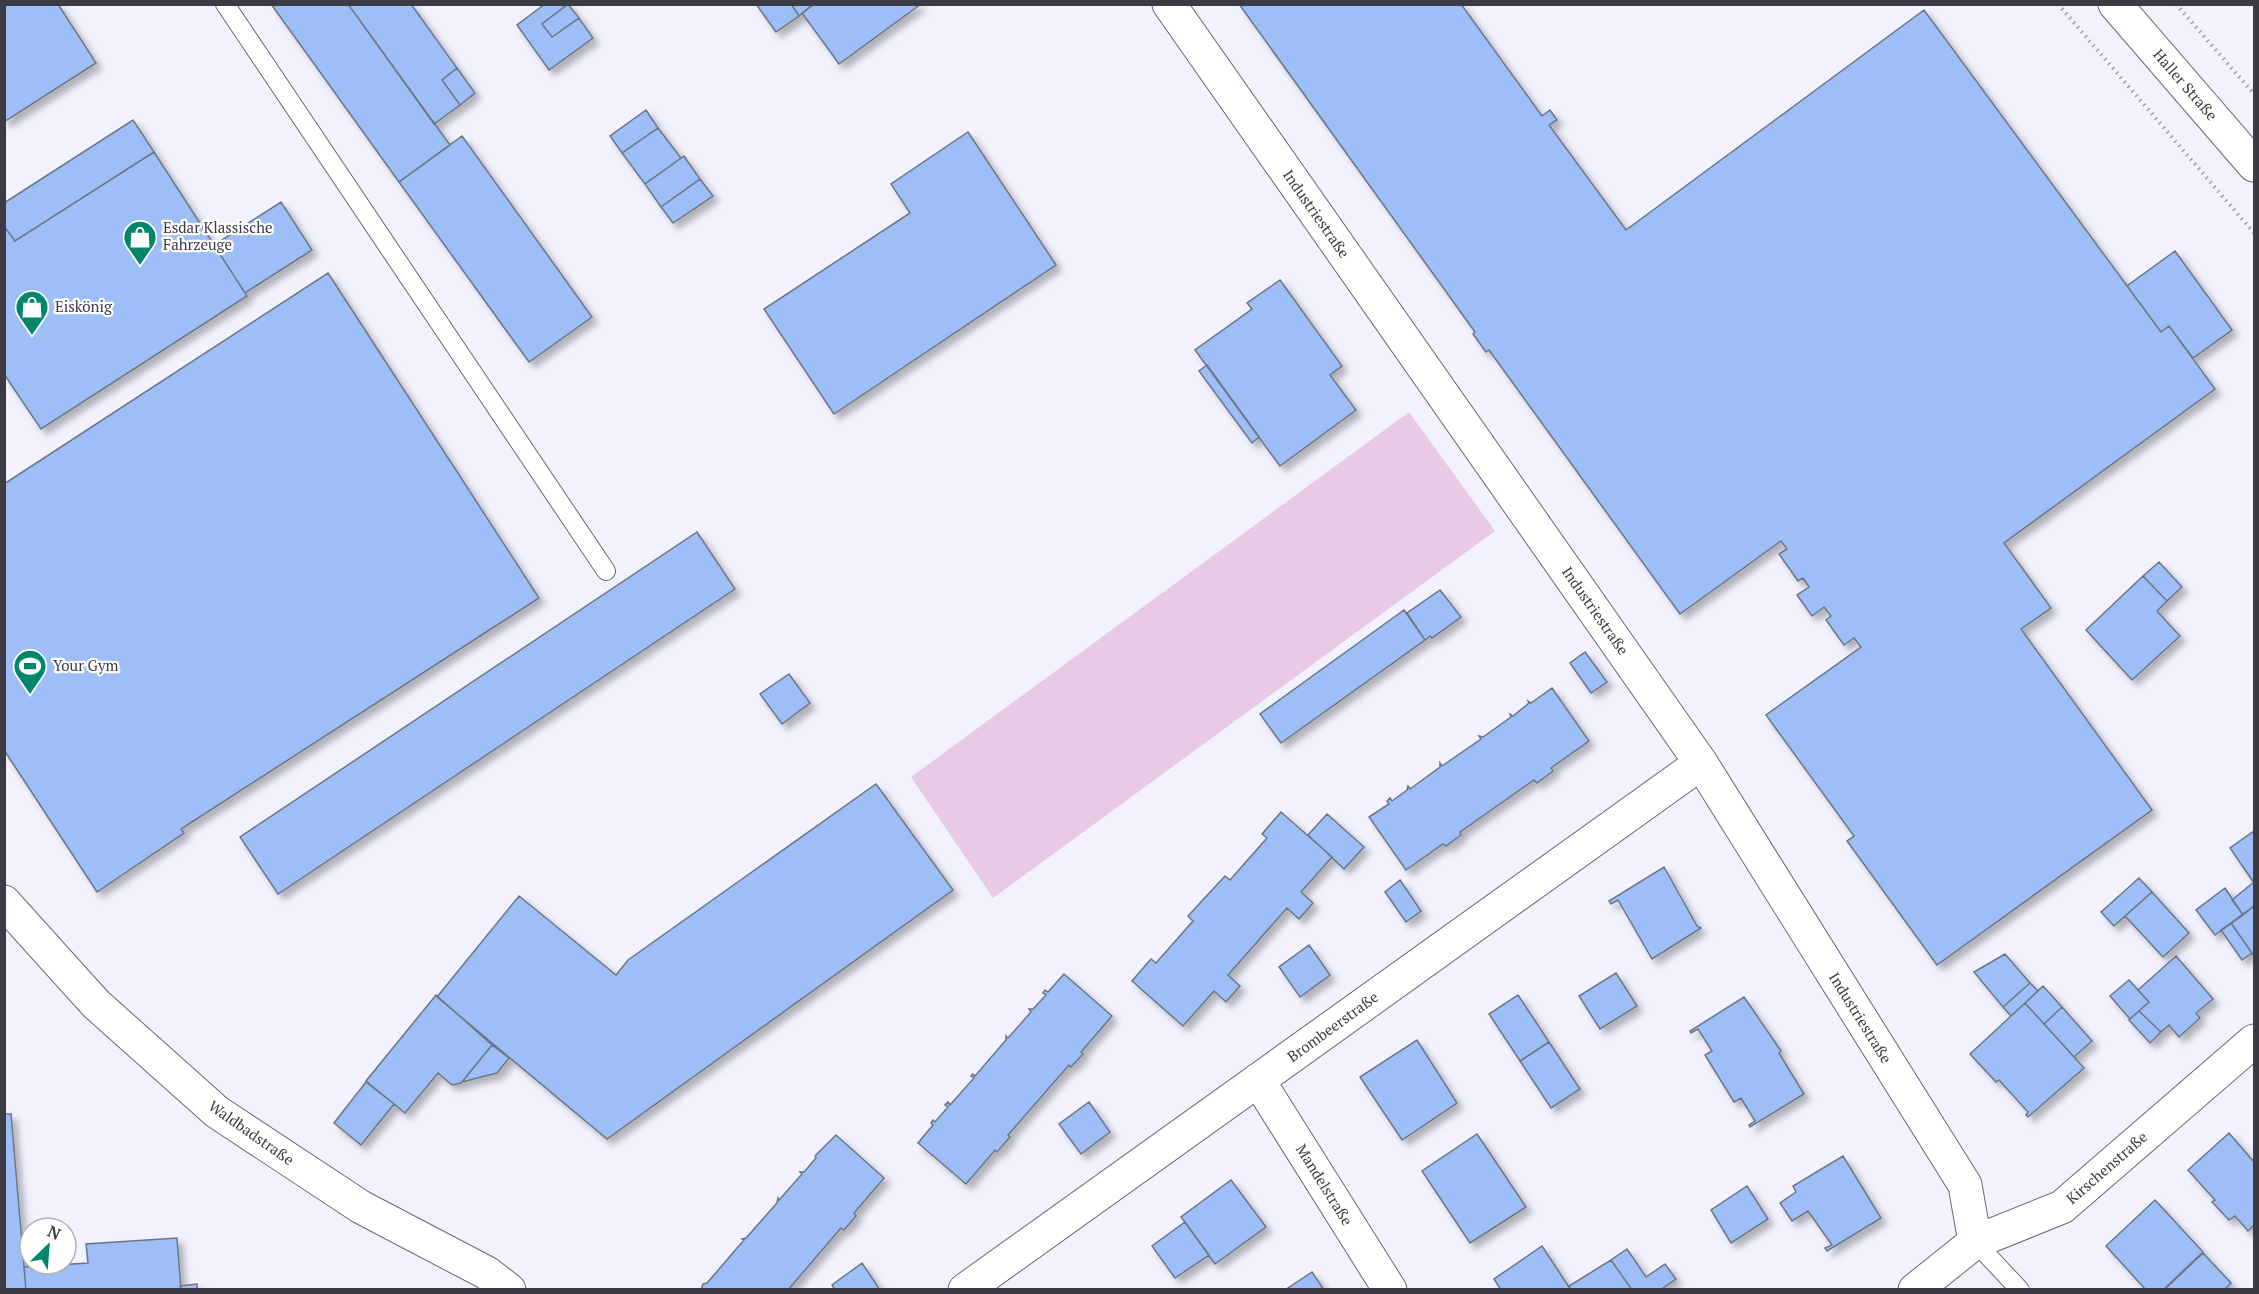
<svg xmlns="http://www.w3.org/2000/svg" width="2259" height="1294" font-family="'PT Serif',serif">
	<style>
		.green { fill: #e8c9e6 }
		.building { fill: #9dbef6; stroke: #6c7685; stroke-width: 1.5; filter: url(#shadow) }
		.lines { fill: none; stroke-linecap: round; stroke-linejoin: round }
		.lane-casing { stroke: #676879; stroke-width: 20 }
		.street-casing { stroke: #676879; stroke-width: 35 }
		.secondary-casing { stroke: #676879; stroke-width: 35 }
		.path { stroke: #9c9da7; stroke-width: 4; stroke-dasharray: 1.5 4.5; stroke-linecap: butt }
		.lane { stroke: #fff; stroke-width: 18 }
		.street { stroke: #fff; stroke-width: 33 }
		.secondary { stroke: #fff; stroke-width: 33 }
		.labels { text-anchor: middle; stroke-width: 4.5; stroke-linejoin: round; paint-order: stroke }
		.street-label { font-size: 15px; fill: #3b3b43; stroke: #fff }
		.poi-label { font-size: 15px; fill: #3b3b43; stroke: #fff; text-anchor: start }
	</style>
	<defs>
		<filter id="shadow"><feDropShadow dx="5.5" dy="5.5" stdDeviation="3" flood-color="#0004"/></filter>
	</defs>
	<rect width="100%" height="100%" fill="#f1f2fe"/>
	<!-- green -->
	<path class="green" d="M1409,412L1495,531L993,898L911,777Z"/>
	<!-- building -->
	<path class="building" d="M4,4H58L96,63L4,122Z
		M271,4H348L450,145L399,182Z
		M348,4H411L457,68L442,80L460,105L434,124Z
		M545,4H568L542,24L552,37L579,18L593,38L549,70L517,25Z
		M568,4L579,18L552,37L542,24Z
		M756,4H791L799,16L776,32Z
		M791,4H814L799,16Z
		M814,4H921L839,64L802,13Z
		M1239,4H1461L1542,116L1550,110L1557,120L1549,125L1626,230L1924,10L2161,332L2169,326L2215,389L2004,543L2051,608L2021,629L2152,810L1937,965L1847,841L1854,836L1766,715L1861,647L1854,638L1844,645L1826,620L1831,616L1824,607L1812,616L1797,595L1809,587L1803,578L1798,581L1779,554L1787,549L1781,541L1680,614L1489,350L1486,352L1473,334L1475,332Z
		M457,68L475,93L460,105L442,80Z
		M646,110L658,128L622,153L610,136Z
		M133,120L154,152L15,241L4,226V203Z
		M658,128L681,158L645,184L622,153Z
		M968,132L1056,265L834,414L764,309L910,213L891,184Z
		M462,136L592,317L529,362L399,182Z
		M154,152L247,296L41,429L4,374V226L15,241Z
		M684,156L700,179L661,207L645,184Z
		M700,179L713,196L673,223L661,207Z
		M281,202L312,250L245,293L214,245Z
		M2175,251L2232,330L2193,358L2169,326L2161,332L2127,286Z
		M328,273L539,598L181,829L184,833L97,892L4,750V484Z
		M1280,280L1342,366L1330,375L1356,410L1280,466L1195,350L1252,309L1247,303Z
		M1207,365L1259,437L1252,443L1199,371Z
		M697,532L735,589L278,894L240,837Z
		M2159,562L2182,587L2167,601L2143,576Z
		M2143,576L2167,601L2157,611L2180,636L2132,680L2086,630Z
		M1440,590L1461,617L1432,638L1430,636L1425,640L1407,613Z
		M1404,610L1425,640L1281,743L1260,714Z
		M1585,652L1607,682L1591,693L1570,663Z
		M789,674L810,703L782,724L760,694Z
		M1552,688L1589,741L1551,768L1553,771L1537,783L1534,780L1460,832L1461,835L1446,846L1443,844L1406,870L1369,817L1389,804L1387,801L1390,798L1392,801L1407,790L1408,786L1410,789L1440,767V763L1442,766L1481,739L1479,736L1483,737L1511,717L1510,714L1513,716L1529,703L1528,701L1531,703Z
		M876,784L953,890L607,1139L437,997L519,896L616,975L628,960Z
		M1281,812L1332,857L1301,892L1313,903L1299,919L1287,908L1228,975L1240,986L1226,1002L1214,991L1183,1026L1132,981L1151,959L1156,963L1193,921L1188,916L1225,876L1230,880L1267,838L1262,834Z
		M1327,814L1364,847L1344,869L1308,835Z
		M2254,831V883L2230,848Z
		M1664,867L1697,926L1701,928L1652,959L1618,900L1611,904L1609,901Z
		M2139,878L2152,892L2114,926L2101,912Z
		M1400,880L1421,911L1406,922L1385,892Z
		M2254,882V906L2243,915L2232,900Z
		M2225,888L2243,915L2215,935L2196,910Z
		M2152,892L2189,933L2163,957L2125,916Z
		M2254,906V956L2231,923Z
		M2231,923L2252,953L2242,960L2221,930Z
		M1309,945L1330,975L1300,997L1279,967Z
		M2005,954L2030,983L2003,1007L1974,972Z
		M2176,956L2213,999L2196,1013L2200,1018L2179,1037L2169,1025L2161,1032L2139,1011L2149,1002L2138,990Z
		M1616,973L1637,1006L1600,1029L1579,996Z
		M1064,974L1112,1016L1081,1052L1083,1054L1071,1067L1069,1065L1008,1135L1010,1137L997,1152L995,1150L966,1184L918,1143L933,1125L931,1123L933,1120L935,1122L948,1107L945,1105L948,1102L950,1105L974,1078L971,1076L973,1074L975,1076L1006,1040V1036L1008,1038L1031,1012L1029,1009H1033L1046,995L1043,993L1045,990L1048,992Z
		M2129,980L2149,1002L2130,1019L2110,996Z
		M2030,983L2038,991L2011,1016L2003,1007Z
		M2043,986L2062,1007L2044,1024L2025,1003Z
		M436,995L492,1045L461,1083L452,1085L438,1073L405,1113L366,1081Z
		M1518,995L1549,1042L1520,1061L1489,1014Z
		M1744,997L1781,1051L1779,1053L1804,1094L1750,1127L1749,1125L1755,1121L1741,1098L1734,1102L1705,1055L1712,1051L1698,1029L1691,1033L1690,1031Z
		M2025,1003L2084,1068L2028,1117L2026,1115L2028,1112L1999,1080L1996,1082L1970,1054Z
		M2062,1007L2092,1041L2074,1057L2044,1024Z
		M2139,1011L2161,1032L2150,1043L2129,1020Z
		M1417,1040L1457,1103L1402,1140L1360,1077Z
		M1549,1042L1580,1089L1551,1108L1520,1061Z
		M492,1045L509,1058L497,1073L462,1082Z
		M366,1082L394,1104L361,1145L334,1123Z
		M1089,1102L1110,1132L1081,1154L1059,1124Z
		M4,1114H11L26,1290H4Z
		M2229,1133L2254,1162V1225L2248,1231L2235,1216L2229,1220L2212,1202L2215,1200L2188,1170Z
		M1477,1134L1526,1207L1470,1243L1422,1171Z
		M836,1135L884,1178L854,1213L856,1216L844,1230L841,1228L788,1290H701L703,1284L707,1283L744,1240L742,1239L746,1238L777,1203L778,1198L779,1200L802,1174L800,1172H804L816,1158L815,1156Z
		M1843,1156L1881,1218L1827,1251L1825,1248L1832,1245L1808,1211L1792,1221L1780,1203L1796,1192L1793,1186Z
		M1231,1180L1266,1227L1215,1264L1181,1217Z
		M1747,1186L1768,1219L1731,1243L1711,1210Z
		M2155,1200L2203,1252L2163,1290H2146L2106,1246Z
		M1185,1222L1209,1255L1175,1278L1152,1246Z
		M177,1238L181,1290H26L24,1267L88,1263L86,1244Z
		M1542,1246L1571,1290H1501L1494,1279Z
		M1627,1249L1646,1277L1665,1264L1676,1279L1660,1290H1632L1611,1260Z
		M2203,1253L2231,1283L2224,1290H2164Z
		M1611,1260L1632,1290H1571L1569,1286Z
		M862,1263L880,1290H835L832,1285Z
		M1312,1272L1324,1290H1285Z
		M197,1284V1290H181L180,1286Z"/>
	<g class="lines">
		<defs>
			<path id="lane" d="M225,4L606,571
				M1975,1242L2020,1290"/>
			<path id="street" d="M1169,4L1701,763L1965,1185L1975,1242
				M4,902L96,1004L217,1112L361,1207L487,1273L509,1290
				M1258,1080L1390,1290
				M965,1290L1701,763
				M1915,1290L1975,1242L2062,1207L2254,1041"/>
			<path id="secondary" d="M2115,4L2254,165"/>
		</defs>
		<!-- lane casing -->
		<use href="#lane" class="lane-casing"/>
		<!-- street casing -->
		<use href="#street" class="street-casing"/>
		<!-- secondary casing -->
		<use href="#secondary" class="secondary-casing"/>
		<!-- path -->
		<path class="path" d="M2058,4L2254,233
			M2176,4L2254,94"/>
		<!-- lane -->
		<use href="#lane" class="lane"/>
		<!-- street -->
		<use href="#street" class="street"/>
		<!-- secondary -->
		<use href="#secondary" class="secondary"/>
	</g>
	<!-- icons -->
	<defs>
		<symbol id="shop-pin" viewBox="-11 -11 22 30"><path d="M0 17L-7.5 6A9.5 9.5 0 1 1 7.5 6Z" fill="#00866a" stroke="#fff"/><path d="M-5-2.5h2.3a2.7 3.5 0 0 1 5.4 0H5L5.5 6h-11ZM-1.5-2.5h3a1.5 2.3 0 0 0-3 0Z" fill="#fff"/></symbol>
		<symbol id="stadium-pin" viewBox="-11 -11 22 30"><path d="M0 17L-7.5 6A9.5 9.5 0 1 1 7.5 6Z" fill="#00866a" stroke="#fff"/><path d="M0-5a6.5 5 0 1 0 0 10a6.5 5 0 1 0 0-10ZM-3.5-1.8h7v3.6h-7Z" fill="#fff"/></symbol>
	</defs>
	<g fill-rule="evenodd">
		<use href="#shop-pin" x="121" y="218" width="38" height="52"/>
		<use href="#shop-pin" x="13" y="288" width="38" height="52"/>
		<use href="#stadium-pin" x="11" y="647" width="38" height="52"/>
	</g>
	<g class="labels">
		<!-- street labels -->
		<g class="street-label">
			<text transform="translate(2185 85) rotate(49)" y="5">Haller Straße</text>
			<text transform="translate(1316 214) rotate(55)" y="5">Industriestraße</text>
			<text transform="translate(1595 611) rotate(55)" y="5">Industriestraße</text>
			<text transform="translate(1860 1018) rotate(58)" y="5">Industriestraße</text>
			<text transform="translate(1333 1027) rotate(-36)" y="5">Brombeerstraße</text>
			<text transform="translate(251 1133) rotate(35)" y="5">Waldbadstraße</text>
			<text transform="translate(2107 1168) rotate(-41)" y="5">Kirschenstraße</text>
			<text transform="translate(1324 1185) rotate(58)" y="5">Mandelstraße</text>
		</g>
		<!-- poi labels -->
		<g class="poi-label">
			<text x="163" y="233">Esdar Klassische<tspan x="163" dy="17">Fahrzeuge</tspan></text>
			<text x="55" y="312">Eiskönig</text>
			<text x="53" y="671">Your Gym</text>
		</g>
	</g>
	<!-- border -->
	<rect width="2259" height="1294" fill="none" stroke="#3b3b43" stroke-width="12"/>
	<!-- north arrow -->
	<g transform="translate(48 1246) rotate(25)"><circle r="28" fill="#ffffff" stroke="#b1b1b4" stroke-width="1.5"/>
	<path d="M0-4.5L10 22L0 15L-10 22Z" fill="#00866a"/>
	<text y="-9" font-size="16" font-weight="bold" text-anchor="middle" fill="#3b3b43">N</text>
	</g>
</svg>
